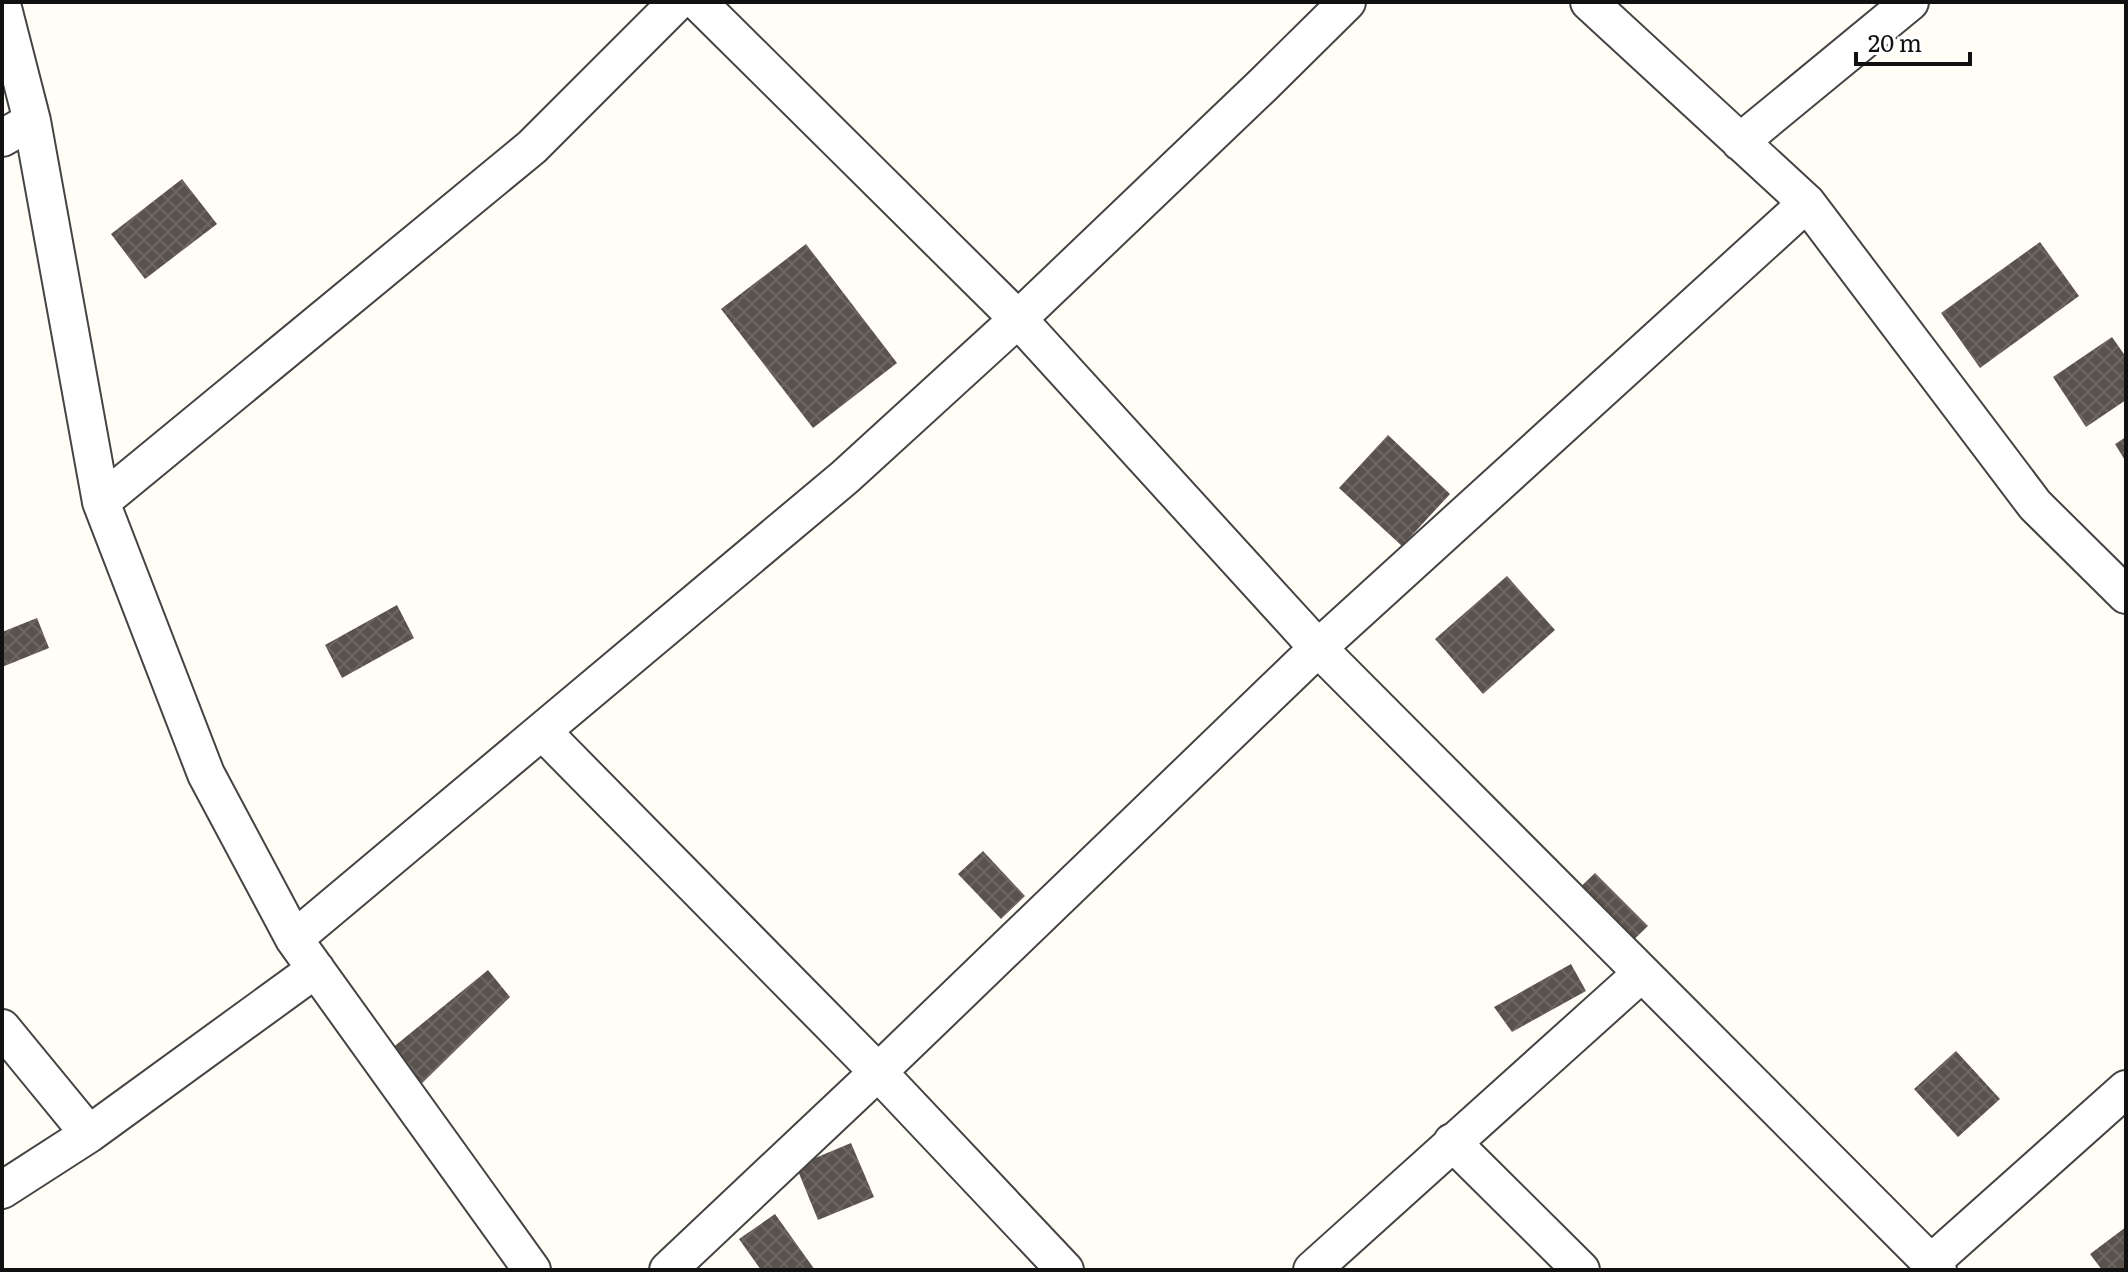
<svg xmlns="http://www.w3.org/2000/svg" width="2128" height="1272" font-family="Literata,serif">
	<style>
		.building { fill: url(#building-cross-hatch) }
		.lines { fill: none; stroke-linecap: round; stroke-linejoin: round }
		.street-casing { stroke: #444; stroke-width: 40 }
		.street { stroke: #fff; stroke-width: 36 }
	</style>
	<defs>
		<pattern id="building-cross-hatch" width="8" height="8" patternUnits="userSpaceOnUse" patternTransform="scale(2)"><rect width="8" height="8" fill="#5a524d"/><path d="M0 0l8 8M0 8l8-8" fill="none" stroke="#6d6662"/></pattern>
	</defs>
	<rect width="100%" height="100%" fill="#fffdf5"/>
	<!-- building -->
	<path class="building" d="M182,179L217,224L145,279L111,234Z
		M2040,242L2079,296L1980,368L1941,313Z
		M806,244L897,363L813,428L721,309Z
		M2112,337L2126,357V400L2086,427L2053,377Z
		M1388,435L1450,494L1402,546L1339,488Z
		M2126,437V462L2115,444Z
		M1507,576L1555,630L1483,694L1435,639Z
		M397,605L414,638L342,678L325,645Z
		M37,618L49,648L2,667V632Z
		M983,851L1025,896L1001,919L958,874Z
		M1595,873L1648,926L1623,950L1570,897Z
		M1571,964L1586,991L1512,1032L1494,1007Z
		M488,970L510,997L406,1099L375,1062Z
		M1956,1051L2000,1099L1958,1137L1914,1089Z
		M851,1143L874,1197L818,1220L796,1166Z
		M775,1214L815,1270H761L739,1239Z
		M2126,1227V1270H2102L2090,1254Z"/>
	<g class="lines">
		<defs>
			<path id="street" d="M698,2L1018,319L1318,648L1938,1270
				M1589,2L1807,203L2035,505L2126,595
				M2,4L32,121L101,502L206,774L294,939L532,1270
				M2,138L32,121
				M1740,142L1910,2
				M101,502L532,147L677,2
				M542,731L878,1072L1065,1270
				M294,939L845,477L1018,319L1264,84L1347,2
				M2,1028L89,1134
				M1452,1142L1581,1270
				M2,1190L89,1134L316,969
				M1931,1263L2126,1089
				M668,1270L878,1072L1318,648L1807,203
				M1312,1270L1642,973"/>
		</defs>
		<!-- street casing -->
		<use href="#street" class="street-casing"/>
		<!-- street -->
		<use href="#street" class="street"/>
	</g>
	<!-- border -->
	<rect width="2128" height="1272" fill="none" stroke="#111111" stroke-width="8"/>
	<!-- scale -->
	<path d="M1856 52v12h114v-12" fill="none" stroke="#111111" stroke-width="4"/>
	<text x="1868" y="52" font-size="24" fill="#111111" stroke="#ffffff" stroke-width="6" paint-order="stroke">20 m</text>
</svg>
